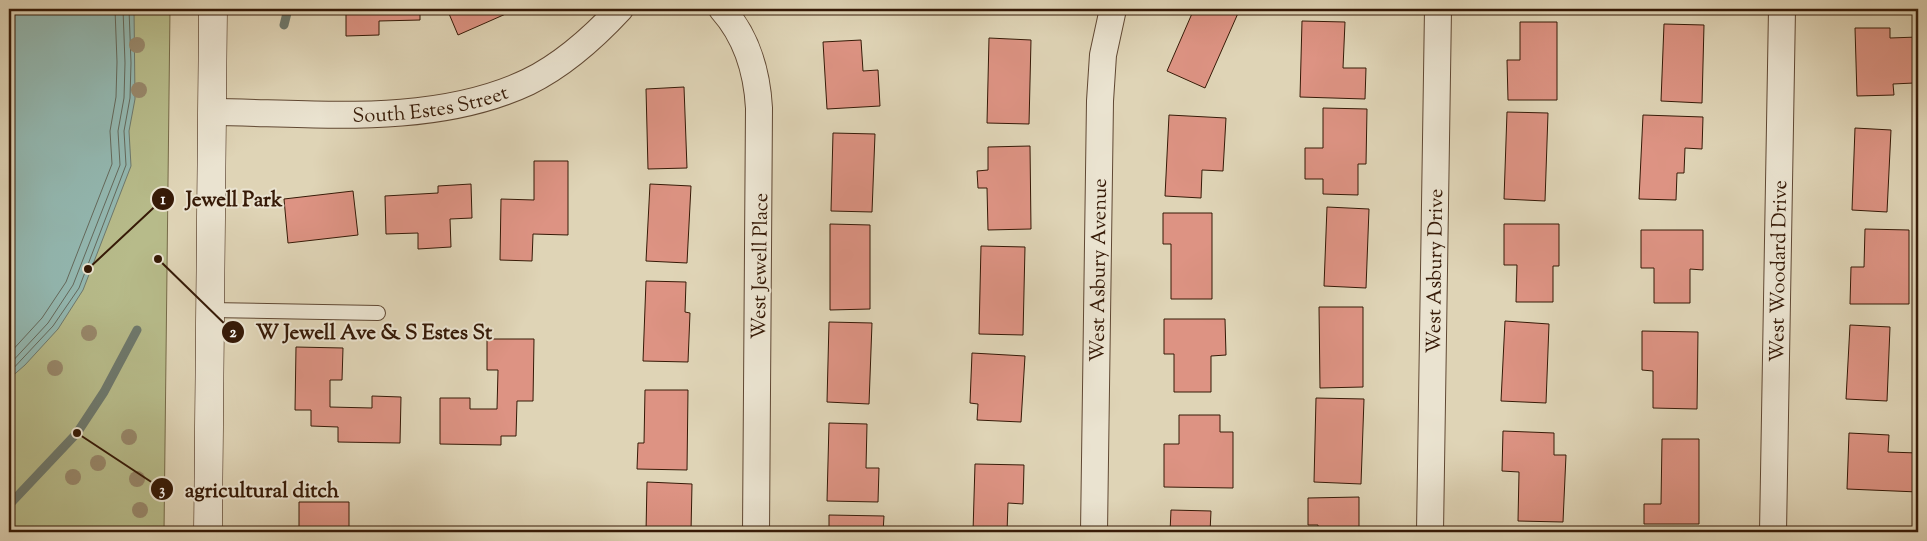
<svg xmlns="http://www.w3.org/2000/svg" width="1927" height="541" font-family="'Sorts Mill Goudy',serif">
	<style>
		.green { fill: #b7bb8a; stroke: #766a48 }
		.water { fill: #93b8b1; stroke: #6e796d }
		.lines { fill: none; stroke-linecap: round; stroke-linejoin: round }
		.shore { stroke: #64695c; stroke-width: 1 }
		.stream { stroke: #6e796d; stroke-width: 9 }
		.building { fill: #dd9383; stroke: #361a07 }
		.lane-casing { stroke: #604833; stroke-width: 16 }
		.street-casing { stroke: #604833; stroke-width: 28 }
		.secondary-casing { stroke: #361a07; stroke-width: 29 }
		.lane { stroke: #eae3d0; stroke-width: 14 }
		.street { stroke: #eae3d0; stroke-width: 26 }
		.secondary { stroke: #eae3d0; stroke-width: 28 }
		.tree { fill: #98886b }
		.labels { text-anchor: middle; stroke-width: 4; stroke-linejoin: round; paint-order: stroke }
		.street-label { font-size: 20px; fill: #361a07; stroke: #eae3d0 }
		.leader { fill: none; stroke: #361a07; stroke-width: 2 }
		.callout-dot { fill: #361a07; stroke: #eae3d0; stroke-width: 2 }
		.mark-label { font-size: 15px; text-anchor: middle; font-weight: bold; fill: #fff }
		.callout-label { font-size: 21px; text-anchor: middle; font-weight: bold; fill: #361a07; stroke: #eae3d0; stroke-width: 4; stroke-linejoin: round; paint-order: stroke }
	</style>
	<rect width="100%" height="100%" fill="#dfd4b6"/>
	<filter id="stains"><feTurbulence type="fractalNoise" baseFrequency=".004" numOctaves="4"/><feColorMatrix values="0 0 0 0 .2 0 0 0 0 .09 0 0 0 0 .02 0 0 0 .5 -.17"/></filter>
	<radialGradient id="worn" r=".72"><stop offset=".6" stop-color="#630" stop-opacity="0"/><stop offset="1" stop-color="#630" stop-opacity=".3"/></radialGradient>
	<!-- green -->
	<path class="green" d="M9,9H170L164,532L52,530L51,532H9Z"/>
	<!-- water -->
	<path class="water" d="M9,9H134L135,99L129,131L131,166L83,290L58,329L25,365L9,379Z"/>
	<g class="lines">
		<!-- shore -->
		<path class="shore" d="M9,354L42,318L66,282L112,164L110,131L116,97L117,62L115,9
			M9,365L48,323L73,285L120,165L118,131L124,98L125,63L123,9
			M9,373L53,326L79,288L126,165L124,131L130,98L131,63L129,9"/>
		<!-- stream -->
		<path class="stream" d="M284,25L288,9
			M9,505L77,433L104,392L137,330"/>
	</g>
	<!-- building -->
	<path class="building" d="M346,9H420V20L379,21V35L346,36Z
		M447,9H517L458,35Z
		M1194,9H1233L1239,11L1205,88L1167,71Z
		M1302,21L1345,22L1343,68H1366L1365,99L1300,97Z
		M1520,22H1557V100H1508L1507,60H1520Z
		M1664,24L1704,25L1702,103L1661,101Z
		M1855,28H1890V38L1918,37V73H1913L1914,83L1893,84L1894,95L1857,96Z
		M989,38L1031,40L1029,124L987,123Z
		M861,40L863,71L878,70L880,106L827,109L823,42Z
		M684,87L687,168L648,169L646,89Z
		M1323,108L1367,109L1366,164H1358V195L1323,194V179H1305V148H1323Z
		M1507,112L1548,113L1545,201L1504,199Z
		M1169,115L1226,118L1223,171L1202,170L1201,198L1165,196Z
		M1643,115L1703,117L1702,149L1685,148L1684,173H1677L1676,200L1639,199Z
		M1855,128L1891,130L1887,212L1852,210Z
		M833,133L875,134L872,212L831,211Z
		M1030,146L1031,229L988,230L987,188H978L977,171L988,170V147Z
		M534,161H568V235L533,234L532,261L500,260L501,199L534,200Z
		M471,184L472,218L450,219L451,247L418,249V233L386,234L385,196L438,193V186Z
		M650,184L691,186L687,263L646,261Z
		M353,191L358,235L288,243L284,199Z
		M1327,207L1369,209L1366,288L1324,286Z
		M1163,213H1212V299H1171V244H1163Z
		M830,224L870,225V309L830,310Z
		M1504,224H1559V266H1553V302H1516L1517,265H1504Z
		M1865,229L1909,230V304H1850L1851,267H1864Z
		M1641,230H1703V270L1690,269V303H1654V268H1641Z
		M981,246L1025,247L1023,335L979,334Z
		M646,281L686,282L685,312L690,313L688,362L643,361Z
		M1319,307H1363V387L1320,388Z
		M1164,319H1225L1226,355L1211,356V392H1174V354H1164Z
		M1505,321L1549,324L1546,403L1501,401Z
		M829,322L872,323L869,404L827,402Z
		M1850,325L1890,327L1887,401L1846,399Z
		M1642,331L1698,332L1697,409L1653,408V371L1642,370Z
		M487,339H534L533,401H517L516,436H501V445L440,444V398H470V409H497L498,370H487Z
		M296,347L343,348L342,380H330V407L372,408V396L401,397L400,443L338,442V427L311,426V410H295Z
		M972,353L1025,356L1021,422L977,420L978,404L970,403Z
		M645,390H688L687,470L637,469L638,443H644Z
		M1316,398L1364,399L1361,484L1314,482Z
		M1179,415H1220V432H1233V488L1164,487V444H1179Z
		M829,423L867,424L866,468H879L878,502L827,501Z
		M1503,431L1554,433V455H1566L1563,522L1518,521L1519,472L1502,471Z
		M1849,433L1889,435L1888,452L1918,453V492L1847,489Z
		M1662,439H1699V524H1644V504H1661Z
		M975,464L1024,465L1023,504L1008,503L1007,532H973Z
		M647,482L692,484L691,532H646Z
		M1359,497V532H1318V525H1308V498Z
		M299,502H349V532H299Z
		M1171,510L1211,511L1210,532H1170Z
		M829,515L884,516L883,532H829Z"/>
	<g class="lines">
		<defs>
			<path id="lane" d="M210,310L378,313"/>
			<g id="street">
				<path d="M722,9C746,36 757,72 759,108L756,532"/>
				<path id="s1" d="M212,112C314,113 433,127 528,82C563,65 594,37 620,9"/>
				<path id="s2" d="M1094,532L1100,101L1103,55L1113,9"/>
				<path id="s3" d="M1430,532L1438,9"/>
				<path id="s4" d="M1773,532L1782,9"/>
			</g>
			<path id="secondary" d="M208,532L213,9"/>
		</defs>
		<!-- lane casing -->
		<use href="#lane" class="lane-casing"/>
		<!-- street casing -->
		<use href="#street" class="street-casing"/>
		<!-- secondary casing -->
		<use href="#secondary" class="secondary-casing"/>
		<!-- lane -->
		<use href="#lane" class="lane"/>
		<!-- street -->
		<use href="#street" class="street"/>
		<!-- secondary -->
		<use href="#secondary" class="secondary"/>
	</g>
	<!-- trees -->
	<g class="tree">
		<circle cx="137" cy="45" r="8"/>
		<circle cx="139" cy="90" r="8"/>
		<circle cx="89" cy="333" r="8"/>
		<circle cx="55" cy="368" r="8"/>
		<circle cx="129" cy="437" r="8"/>
		<circle cx="98" cy="463" r="8"/>
		<circle cx="73" cy="477" r="8"/>
		<circle cx="137" cy="479" r="8"/>
		<circle cx="140" cy="510" r="8"/>
	</g>
	<g class="labels">
		<!-- street labels -->
		<g class="street-label">
			<text dy="7" stroke="none"><textPath href="#s1" startOffset="219">South Estes Street</textPath></text>
			<text transform="translate(759 266) rotate(-89)" y="7">West Jewell Place</text>
			<text dy="7" stroke="none"><textPath href="#s2" startOffset="262">West Asbury Avenue</textPath></text>
			<text dy="7" stroke="none"><textPath href="#s3" startOffset="261">West Asbury Drive</textPath></text>
			<text dy="7" stroke="none"><textPath href="#s4" startOffset="261">West Woodard Drive</textPath></text>
		</g>
	</g>
	<!-- callouts -->
	<path class="leader" d="M88 269L163 199M158 259L233 332M77 433L162 489"/>
	<g class="callout-dot">
		<circle cx="88" cy="269" r="5"/>
		<circle cx="158" cy="259" r="5"/>
		<circle cx="77" cy="433" r="5"/>
		<circle cx="163" cy="199" r="12"/>
		<circle cx="233" cy="332" r="12"/>
		<circle cx="162" cy="489" r="12"/>
	</g>
	<g class="mark-label">
		<text x="163" y="204">1</text>
		<text x="233" y="337">2</text>
		<text x="162" y="495">3</text>
	</g>
	<g class="callout-label">
		<text x="234" y="206">Jewell Park</text>
		<text x="374" y="339">W Jewell Ave &amp; S Estes St</text>
		<text x="262" y="497">agricultural ditch</text>
	</g>
	<!-- margin -->
	<rect width="1927" height="541" fill="none" stroke="#dfd4b6" stroke-width="30"/>
	<rect x="10" y="10" width="1907" height="521" fill="none" stroke="#361a07" stroke-width="2.5"/>
	<rect x="15" y="15" width="1897" height="511" fill="none" stroke="#361a07"/>
	<rect width="100%" height="100%" filter="url(#stains)"/>
	<rect width="100%" height="100%" fill="url(#worn)"/>
</svg>
